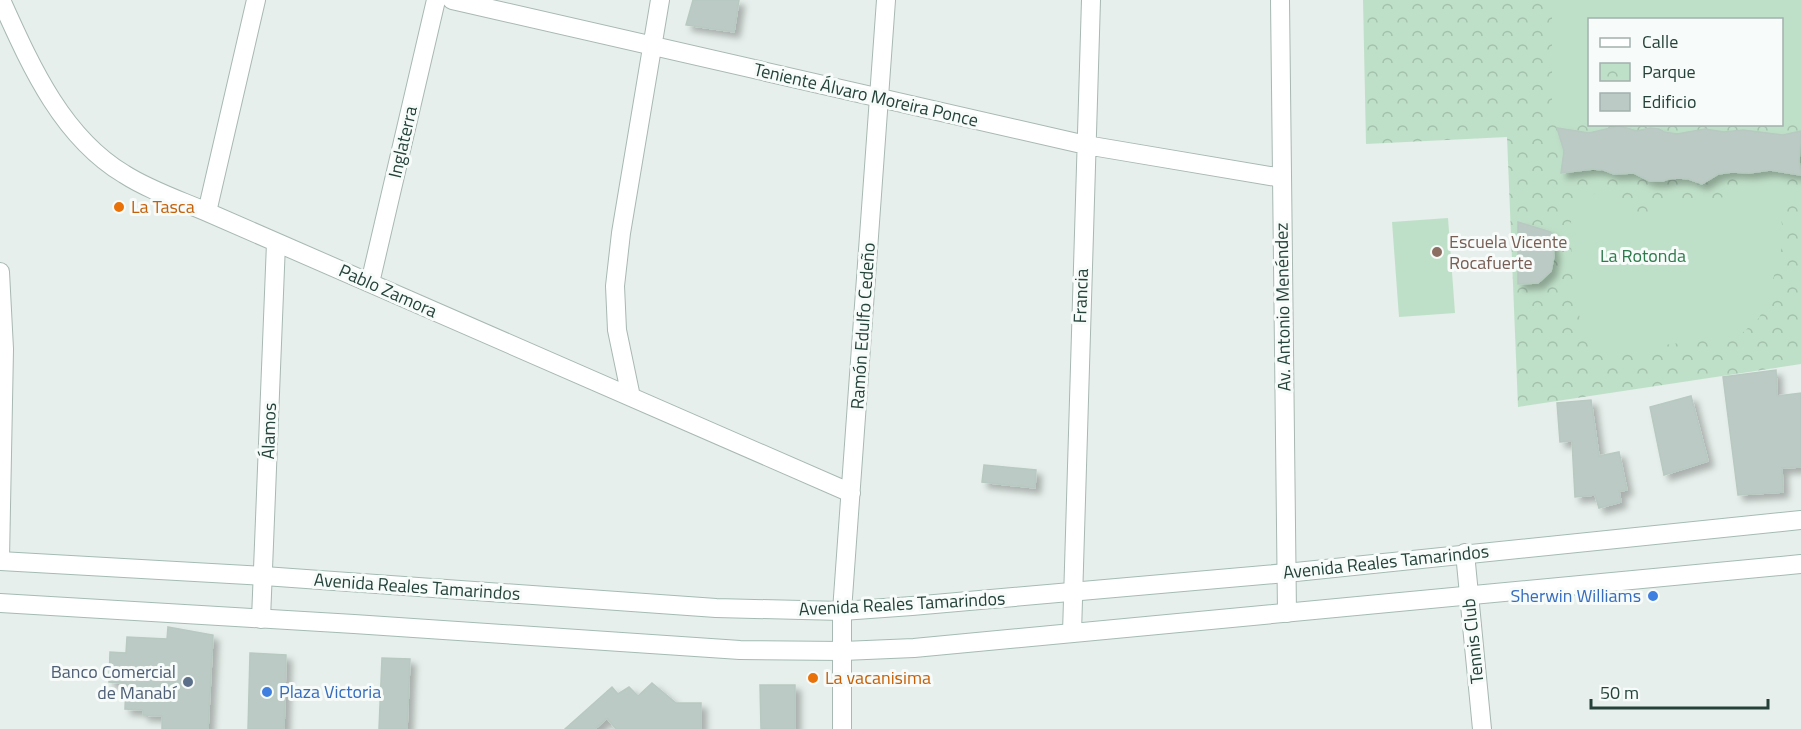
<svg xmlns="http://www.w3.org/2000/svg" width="1801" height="729" font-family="'Titillium Web',sans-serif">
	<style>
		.park { fill: url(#park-crowns); fill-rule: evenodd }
		.pitch { fill: #bfe0c8 }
		.building { fill: #bbcac4; stroke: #b8c9c2; stroke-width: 1.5; filter: url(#shadow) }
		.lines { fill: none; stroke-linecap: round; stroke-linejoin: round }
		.minor-casing { stroke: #a8b8b2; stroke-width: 20 }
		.tertiary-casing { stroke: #a8b8b2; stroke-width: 20 }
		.secondary-casing { stroke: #a4bbb3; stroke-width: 20 }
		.minor { stroke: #fff; stroke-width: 18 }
		.tertiary { stroke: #fff; stroke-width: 18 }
		.secondary { stroke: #fff; stroke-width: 18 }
		.food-dot { fill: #e8710a; stroke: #f7fbf9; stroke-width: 2 }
		.education-dot { fill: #8d6e63; stroke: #f7fbf9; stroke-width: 2 }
		.shop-dot { fill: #3f7fe0; stroke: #f7fbf9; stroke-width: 2 }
		.service-dot { fill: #5c6f8a; stroke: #f7fbf9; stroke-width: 2 }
		.labels { text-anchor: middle; stroke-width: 6; stroke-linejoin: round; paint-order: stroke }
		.street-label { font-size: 18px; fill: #24423a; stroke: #f7fbf9 }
		.food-label { font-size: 18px; fill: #c56008; stroke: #f7fbf9; text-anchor: start }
		.education-label { font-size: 18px; fill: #785e54; stroke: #f7fbf9; text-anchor: start }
		.park-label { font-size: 18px; fill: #2d7a4b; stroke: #f7fbf9 }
		.shop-label { font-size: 18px; fill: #366cbe; stroke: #f7fbf9; text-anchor: end }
		.service-label { font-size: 18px; fill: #4e5e75; stroke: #f7fbf9; text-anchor: end }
	</style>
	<defs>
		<pattern id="park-crowns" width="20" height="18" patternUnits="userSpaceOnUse" patternTransform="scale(1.5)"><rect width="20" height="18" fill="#bfe0c8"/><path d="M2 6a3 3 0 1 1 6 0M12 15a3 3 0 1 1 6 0" fill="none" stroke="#a4c1ad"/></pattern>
		<filter id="shadow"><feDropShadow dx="5.5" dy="5.5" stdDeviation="3" flood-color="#0004"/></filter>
	</defs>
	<rect width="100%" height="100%" fill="#e6efeb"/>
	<!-- park -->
	<path class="park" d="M1363,0H1801V364L1518,407L1507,137L1366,144ZM1590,20H1782V124H1590Z"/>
	<!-- pitch -->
	<path class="pitch" d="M1552,0H1801V120H1782V20H1590L1589,120H1552Z
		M1760,173C1788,175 1796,199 1781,220L1785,236L1767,301L1759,318L1739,336L1605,352L1597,349C1590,338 1583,328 1579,315C1570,289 1572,248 1571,220L1566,212L1600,190H1609L1625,204L1628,212L1656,214L1670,199L1684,202L1734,196C1738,182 1747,175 1760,173Z
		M1448,218L1455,313L1399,317L1392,222Z"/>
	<!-- building -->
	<path class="building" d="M693,0H739L734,32L686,25Z
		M1619,126L1637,131L1650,128L1659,129L1664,132L1677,134L1705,129L1724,132L1743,130L1783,135L1801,131L1799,161L1801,175L1770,170L1749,173L1732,172L1718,174L1702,184L1689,179L1679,178L1668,179L1663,181H1650L1634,173L1614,174L1604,170L1593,169L1561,173L1564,151L1557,128L1589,133Z
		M1518,222L1551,232L1554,256L1551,271L1538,283L1518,284Z
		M1776,370L1777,396L1801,393V467L1782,468L1783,492L1738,495L1723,377Z
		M1691,396L1708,461L1664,475L1650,407Z
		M1591,400L1599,456L1619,452L1627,490L1619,491L1621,502L1599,508L1595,495L1575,497L1572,441L1560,442L1557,403Z
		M984,465L1036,470L1035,488L982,482Z
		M168,627L213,635L208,729H162V716L143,715V710L125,709L126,683L109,682L110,652L126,653L127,637L167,639Z
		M250,653L286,655L284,729H248Z
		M382,658L410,659L407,729H379Z
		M652,683L676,703H701V729H616L607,718L595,729H565L612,687L618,694L629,687L638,696Z
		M760,685H795V729H761Z"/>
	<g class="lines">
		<defs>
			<path id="minor" d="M1,0C30,64 61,136 124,174C149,190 179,200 207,212L851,493
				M452,0L1086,145L1282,178
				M207,212L256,0
				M0,272L4,349L0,559
				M370,283L436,0
				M631,397L617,330L615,286L621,233L660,0
				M1465,553L1482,729
				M261,619L276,243
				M1072,633L1091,0
				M842,729V611L886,0"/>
			<path id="tertiary" d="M1280,0L1287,613"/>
			<path id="secondary" d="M0,561L264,576L716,608L842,611L912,606L1286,573L1801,520
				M0,603L354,624L740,650L843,651L914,648L1801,564"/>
		</defs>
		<!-- minor casing -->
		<use href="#minor" class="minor-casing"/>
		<!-- tertiary casing -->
		<use href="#tertiary" class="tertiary-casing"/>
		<!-- secondary casing -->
		<use href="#secondary" class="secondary-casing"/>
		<!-- minor -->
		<use href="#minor" class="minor"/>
		<!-- tertiary -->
		<use href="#tertiary" class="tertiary"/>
		<!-- secondary -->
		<use href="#secondary" class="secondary"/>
	</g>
	<!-- markers -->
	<g class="food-dot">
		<circle cx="119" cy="207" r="6"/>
		<circle cx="813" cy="678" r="6"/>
	</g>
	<circle class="education-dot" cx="1437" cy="252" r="6"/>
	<g class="shop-dot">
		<circle cx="1653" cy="596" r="6"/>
		<circle cx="267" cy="692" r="6"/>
	</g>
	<circle class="service-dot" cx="188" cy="682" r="6"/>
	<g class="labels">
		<!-- street labels -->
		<g class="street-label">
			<text transform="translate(866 95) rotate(13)" y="6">Teniente Álvaro Moreira Ponce</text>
			<text transform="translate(403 142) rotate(-77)" y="6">Inglaterra</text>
			<text transform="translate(388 291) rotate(24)" y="6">Pablo Zamora</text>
			<text transform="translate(1081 296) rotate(-88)" y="6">Francia</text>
			<text transform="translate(1283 307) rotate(-91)" y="6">Av. Antonio Menéndez</text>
			<text transform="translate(863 326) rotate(-86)" y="6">Ramón Edulfo Cedeño</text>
			<text transform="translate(269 431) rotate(-88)" y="6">Álamos</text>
			<text transform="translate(1386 562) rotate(-6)" y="6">Avenida Reales Tamarindos</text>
			<text transform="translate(417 587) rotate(4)" y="6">Avenida Reales Tamarindos</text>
			<text transform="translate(902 604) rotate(-3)" y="6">Avenida Reales Tamarindos</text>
			<text transform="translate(1473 641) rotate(-96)" y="6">Tennis Club</text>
		</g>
		<!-- food labels -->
		<g class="food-label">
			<text x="131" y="213">La Tasca</text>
			<text x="825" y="684">La vacanisima</text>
		</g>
		<!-- education labels -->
		<g class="education-label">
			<text x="1449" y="248">Escuela Vicente<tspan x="1449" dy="21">Rocafuerte</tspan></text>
		</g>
		<!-- park labels -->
		<g class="park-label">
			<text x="1643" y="262">La Rotonda</text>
		</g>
		<!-- shop labels -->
		<g class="shop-label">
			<text x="1641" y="602">Sherwin Williams</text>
			<text x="279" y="698" text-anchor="start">Plaza Victoria</text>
		</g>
		<!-- service labels -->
		<g class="service-label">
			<text x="176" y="678">Banco Comercial<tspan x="176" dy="21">de Manabí</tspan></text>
		</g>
	</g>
	<!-- legend -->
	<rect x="1588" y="18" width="195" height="108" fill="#f7fbf9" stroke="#a3b1ad" stroke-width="1.5"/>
	<rect x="1600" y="38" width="30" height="9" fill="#ffffff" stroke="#a3b1ad" stroke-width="1.5"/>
	<text x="1642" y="48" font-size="18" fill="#24423a">Calle</text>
	<rect x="1600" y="63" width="30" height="18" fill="url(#park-crowns)" stroke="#a3b1ad" stroke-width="1.5"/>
	<text x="1642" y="78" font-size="18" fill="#24423a">Parque</text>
	<rect x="1600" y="93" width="30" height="18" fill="#bbcac4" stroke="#a3b1ad" stroke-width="1.5"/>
	<text x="1642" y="108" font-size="18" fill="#24423a">Edificio</text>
	<!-- scale -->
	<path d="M1591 699v9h177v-9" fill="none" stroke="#24423a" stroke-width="3"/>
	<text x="1600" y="699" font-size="18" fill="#24423a" stroke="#f7fbf9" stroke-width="4.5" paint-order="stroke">50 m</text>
</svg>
